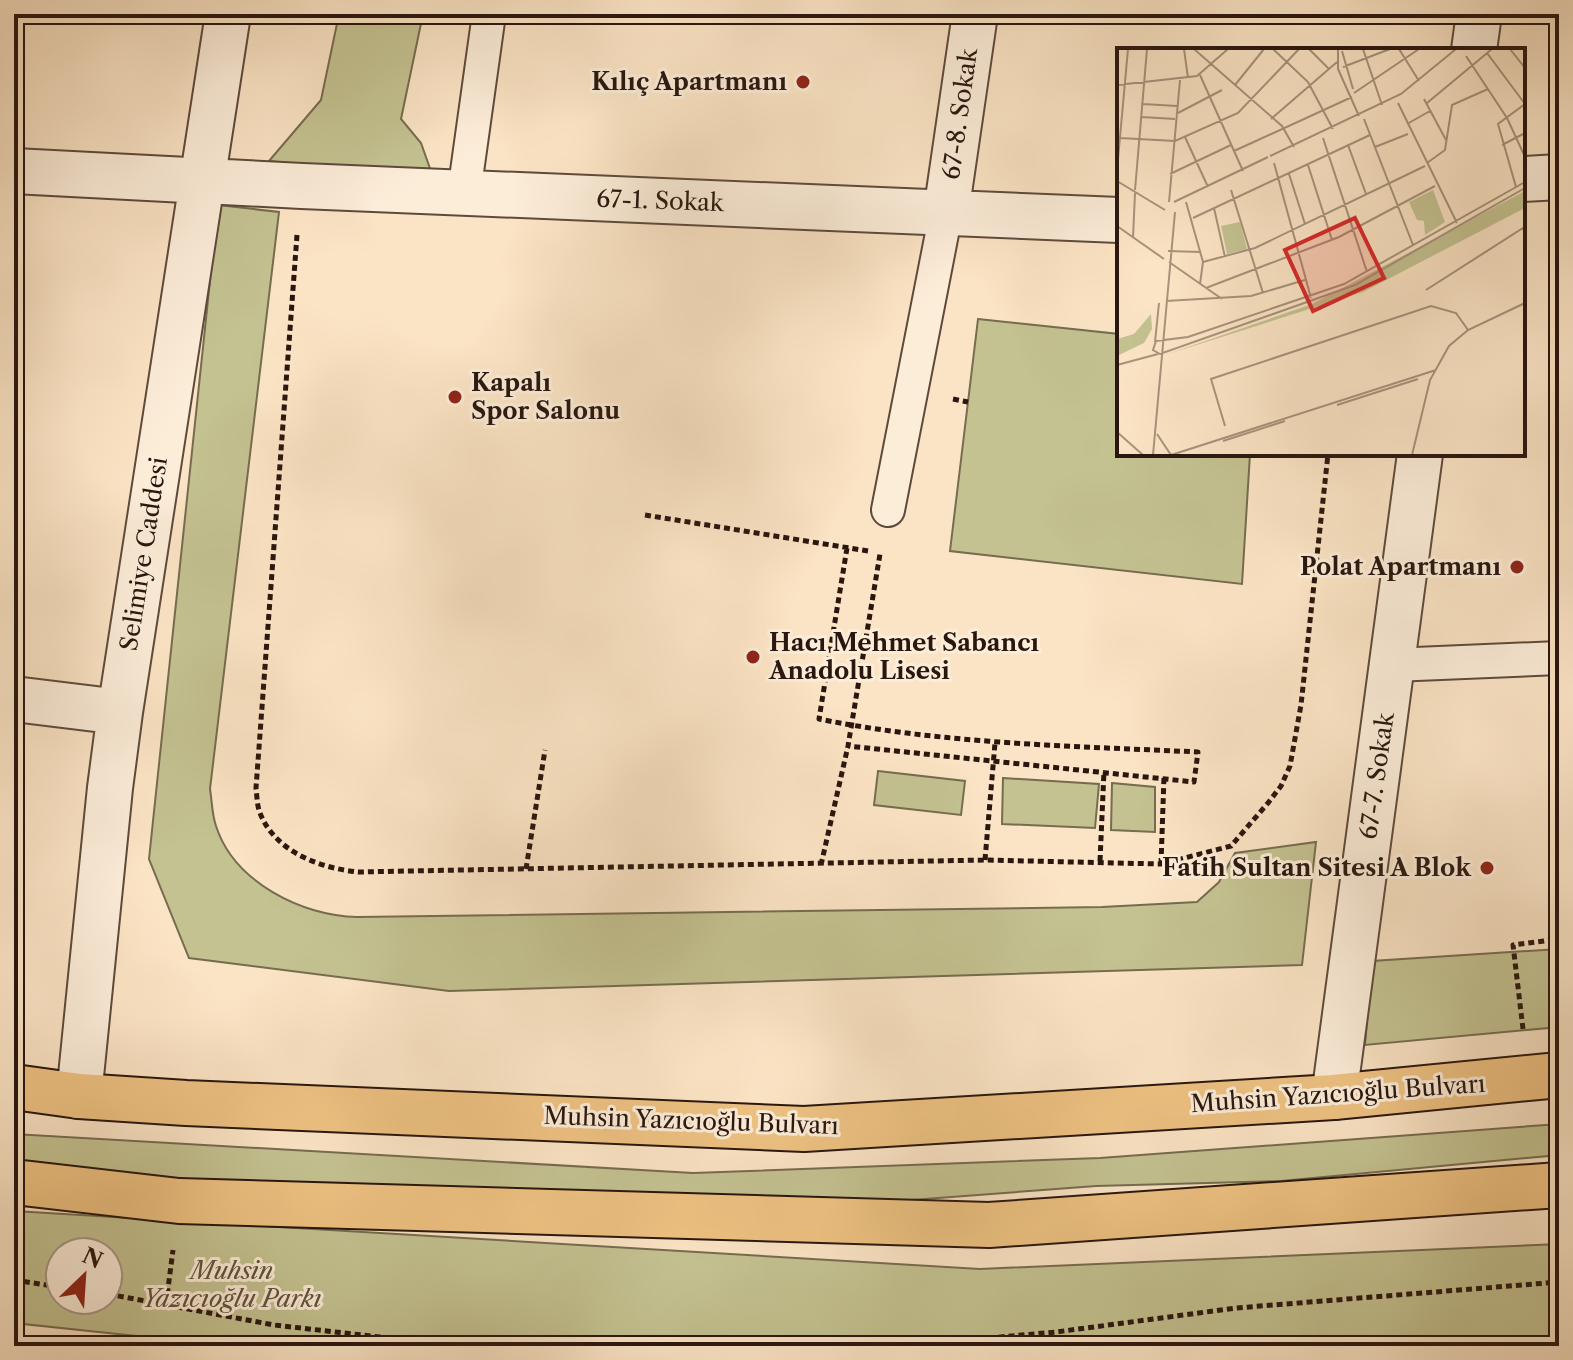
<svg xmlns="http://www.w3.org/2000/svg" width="1573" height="1360" font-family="'Libre Caslon Text',serif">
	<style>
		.green { fill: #c4c291; stroke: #766c50; stroke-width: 2; fill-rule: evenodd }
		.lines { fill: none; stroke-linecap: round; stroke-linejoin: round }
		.lane-casing { stroke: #5e4a3c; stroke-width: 36 }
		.street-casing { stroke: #5e4a3c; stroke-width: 48 }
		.primary-casing { stroke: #29160f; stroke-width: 48 }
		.path { stroke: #29160f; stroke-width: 5; stroke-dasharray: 6 4; stroke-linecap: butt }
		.lane { stroke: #fcedd9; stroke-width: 32 }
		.street { stroke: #fcedd9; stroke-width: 44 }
		.primary { stroke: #eec282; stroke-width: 44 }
		.poi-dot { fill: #8f2418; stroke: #fcedd9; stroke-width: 3 }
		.labels { text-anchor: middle; stroke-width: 6; stroke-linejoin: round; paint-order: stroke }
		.poi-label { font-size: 24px; font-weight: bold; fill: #29160f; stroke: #fcedd9; text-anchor: end }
		.street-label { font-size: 24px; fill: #29160f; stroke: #fcedd9 }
		.park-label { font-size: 24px; font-style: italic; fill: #5f523c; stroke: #fcedd9 }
		.inset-road { fill: none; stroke: #a7927c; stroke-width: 2 }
		.view { fill: #d62828; fill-opacity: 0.15; stroke: #d62828; stroke-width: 4 }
		.inset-edge { fill: none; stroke: #29160f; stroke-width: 4 }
	</style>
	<rect width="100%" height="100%" fill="#fbe4c5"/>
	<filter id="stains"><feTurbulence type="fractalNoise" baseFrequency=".0025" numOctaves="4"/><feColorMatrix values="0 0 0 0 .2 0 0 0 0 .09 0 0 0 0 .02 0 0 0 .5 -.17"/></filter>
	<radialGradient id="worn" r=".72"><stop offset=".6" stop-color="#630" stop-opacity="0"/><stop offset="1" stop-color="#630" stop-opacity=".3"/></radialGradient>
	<!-- green -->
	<path class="green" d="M339,14H423L401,119L421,143L433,177L269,161L321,100Z
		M218,205L279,212L210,789C212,801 212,815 216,826C234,882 302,916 357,917L1102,907L1197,902L1219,882L1235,853L1316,842L1302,965L449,991L189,958L149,859Z
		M978,319L1119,334V454H1250L1242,584L950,551Z
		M878,771L965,781L961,815L874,805Z
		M1003,778L1099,784L1095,828L1002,824Z
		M1112,783L1155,787V832L1111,830Z
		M14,947L24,949L14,1013Z
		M1559,949V1027L1365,1045L1372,961Z
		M1559,1124V1155L1281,1181L1096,1186L885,1202L337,1192L101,1174L14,1164V1134L693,1173L1100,1158Z
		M14,1211L980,1269L1559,1244V1346H231L14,1323ZM60,1252H108V1300H60Z"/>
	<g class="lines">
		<defs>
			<path id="lane" d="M464,193L489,14
				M888,510L946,213
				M1392,665L1559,658"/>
			<path id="street" d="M1474,50L1479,14
				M14,171L302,186L1119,220
				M1523,179L1559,177
				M946,213L975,14
				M14,699L120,712
				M79,1096L110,788L120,712L228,14
				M1334,1097L1420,454"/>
			<path id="primary" d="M14,1087L79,1096L186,1103L804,1129L1334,1097L1559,1075
				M14,1182L179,1201L989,1225L1559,1185"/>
		</defs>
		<!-- lane casing -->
		<use href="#lane" class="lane-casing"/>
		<!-- street casing -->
		<use href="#street" class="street-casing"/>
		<!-- primary casing -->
		<use href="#primary" class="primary-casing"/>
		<!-- path -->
		<path class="path" d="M297,235L256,788C257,796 257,806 260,813C275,852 320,868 358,872L985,860L1161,864L1231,846L1268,803L1281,786L1290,766L1301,705L1328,454
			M953,399L968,402
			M645,515L868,551
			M847,548L819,719C944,744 1072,746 1198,752L1194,782L848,746
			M985,860L995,743
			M1100,861L1104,771
			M1161,864L1164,777
			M821,865L848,746L880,554
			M526,869L545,750
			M1523,1029L1513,945L1559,939
			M14,1280L60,1287
			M108,1294L274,1325L459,1346
			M166,1304L173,1250
			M899,1346L1056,1332L1236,1308L1559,1282"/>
		<!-- lane -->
		<use href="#lane" class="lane"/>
		<!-- street -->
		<use href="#street" class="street"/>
		<!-- primary -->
		<use href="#primary" class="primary"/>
	</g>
	<!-- markers -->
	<g class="poi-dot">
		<circle cx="803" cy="82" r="8"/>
		<circle cx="455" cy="397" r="8"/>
		<circle cx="1517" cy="567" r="8"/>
		<circle cx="753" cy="657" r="8"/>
		<circle cx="1487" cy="868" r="8"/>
	</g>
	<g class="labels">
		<!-- poi labels -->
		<g class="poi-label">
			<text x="787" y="90">Kılıç Apartmanı</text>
			<text x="471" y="391" text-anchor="start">Kapalı<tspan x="471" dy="28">Spor Salonu</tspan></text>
			<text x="1501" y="575">Polat Apartmanı</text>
			<text x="769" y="651" text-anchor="start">Hacı Mehmet Sabancı<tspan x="769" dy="28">Anadolu Lisesi</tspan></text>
			<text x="1471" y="876">Fatih Sultan Sitesi A Blok</text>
		</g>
		<!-- street labels -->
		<g class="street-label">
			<text transform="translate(960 114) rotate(-82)" y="8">67-8. Sokak</text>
			<text transform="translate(660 201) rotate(2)" y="8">67-1. Sokak</text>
			<text transform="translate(144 554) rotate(-81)" y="8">Selimiye Caddesi</text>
			<text transform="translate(1377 776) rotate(-82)" y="8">67-7. Sokak</text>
			<text transform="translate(1338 1094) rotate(-4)" y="8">Muhsin Yazıcıoğlu Bulvarı</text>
			<text transform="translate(691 1121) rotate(2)" y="8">Muhsin Yazıcıoğlu Bulvarı</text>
		</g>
		<!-- park labels -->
		<g class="park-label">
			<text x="232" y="1279">Muhsin<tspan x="232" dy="28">Yazıcıoğlu Parkı</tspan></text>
		</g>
	</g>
	<!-- overview -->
	<g transform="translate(1117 48)">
		<rect width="408" height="408" fill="#fbe4c5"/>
		<path d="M316,142L328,174L308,187L307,173L300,172L292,154ZM408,143V160L246,244L48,307L195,256ZM123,174L130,201L110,206L104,178ZM34,266L35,281L27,295L0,308V291L17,286Z" fill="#c4c291"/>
		<path class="inset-road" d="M67,1L71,30M77,1L165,78L177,99M156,1L191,34L216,81M192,1L212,21M221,1V21L242,68M246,1L265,57M282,1L302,33M393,1L408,20M225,3L236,41M370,5L408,56M349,8L390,70L408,109M226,19L273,1M83,27L126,123M0,37L80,28L111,1M118,37L147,1M237,45L302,1M307,51L329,92M281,55L340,175M310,55L375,1M26,56L60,58M59,66L105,42M25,69L58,71M154,71L220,14M247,71L296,197M290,76L313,63M68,89L91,139M3,90L58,93L121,65L182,1M206,90L250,224M231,97L249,146M385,97L408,85M258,99L291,86M117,103L235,49M153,108L284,46L339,1M157,115L194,250M310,115L328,102L335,57L371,41M191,117L215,192M0,122L11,1M53,126L114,97M172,126L188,176M0,133L48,162M408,134L227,236L71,289L39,293L36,302L43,306L238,237L408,140M399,139L381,76L408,56M18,142L30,1M114,142L146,245M52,154L63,32M57,154L151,109M69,154L86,214L83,236M97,160L108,209M76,170L253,87M0,178L47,211M16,190L18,145M51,203L83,204M52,214L105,251M86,214L138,200L308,118M89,240L222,189L318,138M309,242L406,180L408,185M49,253L134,248L188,232M38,294L42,255M0,317L41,306M220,357L301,331M108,378L94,331L314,258L339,265L351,282M0,384L26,407M40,386L54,407L319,322M106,393L168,373M36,407L58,164M295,407L313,332L332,298L351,282L408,255"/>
		<path class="view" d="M238,170L267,230L196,263L168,202Z"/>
		<rect width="408" height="408" class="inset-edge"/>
	</g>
	<!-- margin -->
	<rect width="1573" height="1360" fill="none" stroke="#fbe4c5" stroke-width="48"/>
	<rect x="16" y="16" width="1541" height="1328" fill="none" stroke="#29160f" stroke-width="4"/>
	<rect x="24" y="24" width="1525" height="1312" fill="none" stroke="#29160f" stroke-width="2"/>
	<!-- north arrow -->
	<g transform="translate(84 1276) rotate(25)"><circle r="38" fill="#fcedd9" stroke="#a89788" stroke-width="2"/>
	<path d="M0-6L14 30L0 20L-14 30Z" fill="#8f2418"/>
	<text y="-12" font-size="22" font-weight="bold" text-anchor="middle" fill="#29160f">N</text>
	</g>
	<rect width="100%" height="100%" filter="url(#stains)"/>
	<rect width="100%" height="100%" fill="url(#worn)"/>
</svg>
